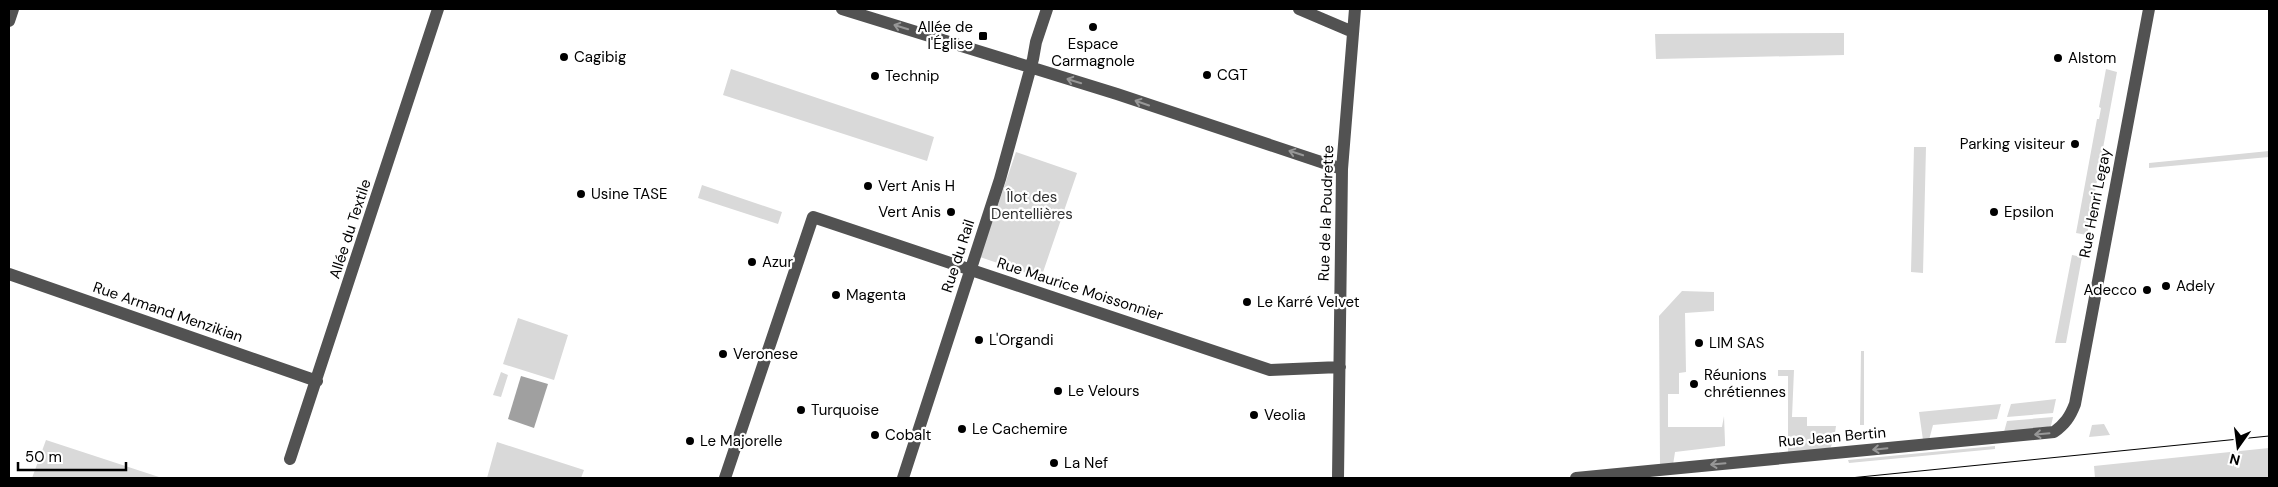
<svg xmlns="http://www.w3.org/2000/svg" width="2278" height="487" font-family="'DM Sans',sans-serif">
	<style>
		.green { fill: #d9d9d9 }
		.water { fill: #a0a0a0 }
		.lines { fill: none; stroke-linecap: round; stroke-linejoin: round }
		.minor { stroke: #525252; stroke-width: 12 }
		.tram { stroke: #000; stroke-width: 1 }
		.oneway { stroke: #979797 }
		.poi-dot { fill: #000; stroke: #fff; stroke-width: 2 }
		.labels { text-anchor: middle; stroke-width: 4.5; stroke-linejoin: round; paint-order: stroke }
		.poi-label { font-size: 15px; fill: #000; stroke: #fff; text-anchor: start }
		.park-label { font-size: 15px; fill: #303030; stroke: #fff }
		.street-label { font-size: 15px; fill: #000; stroke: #fff }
	</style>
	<rect width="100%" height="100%" fill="#fff"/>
	<!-- green -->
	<path class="green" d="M1844,33V55L1656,59L1655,34Z
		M731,69L934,137L927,161L723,95Z
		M2106,69L2117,72L2087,235L2076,233L2097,119H2099L2101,108L2099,107Z
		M1914,147H1926L1923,273L1911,272Z
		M2269,151V157L2149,168V163Z
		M1016,152L1077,173L1041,278L980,257Z
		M702,185L782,212L778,224L698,198Z
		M2072,255L2082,257L2066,343H2055Z
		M1682,291L1714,292V311L1685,313L1686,372L1679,373V394H1668V427H1722L1724,416L1725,442V446L1675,452L1673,465H1660L1659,316Z
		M518,318L568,335L554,380L503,364Z
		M1861,351H1864V425H1860Z
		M1778,370H1794L1792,417H1807V426H1836L1834,439L1830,449L1788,453V376H1778Z
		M501,372L508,375L501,397L493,395Z
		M2056,399L2053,413L2007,417L2011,404Z
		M2001,404L1997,419L1933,425L1929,440H1923L1919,412Z
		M2053,417L2051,426L2048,427L2004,432L2007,421Z
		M2104,424L2110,435L2089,437L2092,425Z
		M46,440L162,478H32Z
		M497,442L584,470L581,478H487Z
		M1995,446V449L1849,463L1848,460Z
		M2269,448V478H2095L2094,466Z"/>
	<!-- water -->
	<path class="water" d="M521,376L548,384L534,428L508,419Z"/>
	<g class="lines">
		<!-- minor -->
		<path class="minor" d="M842,9L1117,94L1342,169
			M1299,9L1353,32
			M9,21L13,9
			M9,274L317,381
			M290,459L438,9
			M725,478L813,217L1270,370L1340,367
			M903,478L1000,179L1033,59L1036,42L1047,9
			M1338,478L1342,169L1355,9
			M1576,478L2054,432C2065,424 2070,417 2075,404L2149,9"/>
		<!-- tram -->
		<path class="tram" d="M1850,478L2269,436"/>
	</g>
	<!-- one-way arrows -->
	<defs><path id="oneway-shaft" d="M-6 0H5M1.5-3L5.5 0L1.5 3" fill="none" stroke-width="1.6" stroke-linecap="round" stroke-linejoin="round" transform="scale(1.25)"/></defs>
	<g class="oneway">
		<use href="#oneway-shaft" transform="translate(901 27) rotate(-163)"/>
		<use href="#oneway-shaft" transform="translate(1074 81) rotate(-163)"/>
		<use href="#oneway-shaft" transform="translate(1142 103) rotate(-161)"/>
		<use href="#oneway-shaft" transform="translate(1296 153) rotate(-162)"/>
		<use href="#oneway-shaft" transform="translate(2042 434) rotate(175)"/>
		<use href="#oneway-shaft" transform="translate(1880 449) rotate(174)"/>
		<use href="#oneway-shaft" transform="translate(1718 464) rotate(175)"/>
	</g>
	<!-- markers -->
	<g class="poi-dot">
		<circle cx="1093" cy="27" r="5"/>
		<rect x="978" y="31" width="10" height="10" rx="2.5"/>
		<circle cx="564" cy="57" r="5"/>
		<circle cx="2058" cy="58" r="5"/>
		<circle cx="1207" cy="75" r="5"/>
		<circle cx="875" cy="76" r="5"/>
		<circle cx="2075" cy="144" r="5"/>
		<circle cx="868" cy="186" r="5"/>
		<circle cx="581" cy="194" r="5"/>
		<circle cx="951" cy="212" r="5"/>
		<circle cx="1994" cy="212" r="5"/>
		<circle cx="752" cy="262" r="5"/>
		<circle cx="2166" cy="286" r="5"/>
		<circle cx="2147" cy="290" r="5"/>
		<circle cx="836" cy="295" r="5"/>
		<circle cx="1247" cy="302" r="5"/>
		<circle cx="979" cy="340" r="5"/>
		<circle cx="1699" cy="343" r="5"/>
		<circle cx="723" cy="354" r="5"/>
		<circle cx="1694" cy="384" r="5"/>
		<circle cx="1058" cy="391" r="5"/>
		<circle cx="801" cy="410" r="5"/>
		<circle cx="1254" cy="415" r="5"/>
		<circle cx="962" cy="429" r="5"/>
		<circle cx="875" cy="435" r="5"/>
		<circle cx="690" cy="441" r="5"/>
		<circle cx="1054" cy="463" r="5"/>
	</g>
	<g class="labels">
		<!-- poi labels -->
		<g class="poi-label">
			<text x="973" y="32" text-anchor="end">Allée de<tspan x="973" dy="17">l'Église</tspan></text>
			<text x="1093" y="49" text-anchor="middle">Espace<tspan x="1093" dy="17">Carmagnole</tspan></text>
			<text x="574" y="62">Cagibig</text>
			<text x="2068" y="63">Alstom</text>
			<text x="1217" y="80">CGT</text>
			<text x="885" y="81">Technip</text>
			<text x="2065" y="149" text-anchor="end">Parking visiteur</text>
			<text x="878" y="191">Vert Anis H</text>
			<text x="591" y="199">Usine TASE</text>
			<text x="941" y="217" text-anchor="end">Vert Anis</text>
			<text x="2004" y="217">Epsilon</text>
			<text x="762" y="267">Azur</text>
			<text x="2176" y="291">Adely</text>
			<text x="2137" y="295" text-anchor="end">Adecco</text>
			<text x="846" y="300">Magenta</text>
			<text x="1257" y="307">Le Karré Velvet</text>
			<text x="989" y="345">L'Organdi</text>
			<text x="1709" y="348">LIM SAS</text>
			<text x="733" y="359">Veronese</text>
			<text x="1704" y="380">Réunions<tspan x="1704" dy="17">chrétiennes</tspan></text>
			<text x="1068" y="396">Le Velours</text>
			<text x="811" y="415">Turquoise</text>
			<text x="1264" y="420">Veolia</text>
			<text x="972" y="434">Le Cachemire</text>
			<text x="885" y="440">Cobalt</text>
			<text x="700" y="446">Le Majorelle</text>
			<text x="1064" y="468">La Nef</text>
		</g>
		<!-- park labels -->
		<g class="park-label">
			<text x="1032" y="202">Îlot des<tspan x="1032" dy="17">Dentellières</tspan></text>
		</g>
		<!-- street labels -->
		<g class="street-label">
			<text transform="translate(2095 203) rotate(-79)" y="5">Rue Henri Legay</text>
			<text transform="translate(1326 213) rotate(-88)" y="5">Rue de la Poudrette</text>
			<text transform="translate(350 229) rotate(-72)" y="5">Allée du Textile</text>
			<text transform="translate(958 256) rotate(-72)" y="5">Rue du Rail</text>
			<text transform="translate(1080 289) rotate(18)" y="5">Rue Maurice Moissonnier</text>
			<text transform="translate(168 312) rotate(19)" y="5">Rue Armand Menzikian</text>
			<text transform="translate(1832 437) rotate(-5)" y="5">Rue Jean Bertin</text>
		</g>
	</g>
	<!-- border -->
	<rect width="2278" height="487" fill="none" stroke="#000000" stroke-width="20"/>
	<!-- north arrow -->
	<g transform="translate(2238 447) rotate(194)" stroke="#ffffff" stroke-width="4" paint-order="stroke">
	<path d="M0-4L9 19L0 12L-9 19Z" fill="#000000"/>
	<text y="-8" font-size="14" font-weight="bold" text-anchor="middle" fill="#000000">N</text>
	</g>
	<!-- scale -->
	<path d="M18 462v8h108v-8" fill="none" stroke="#000000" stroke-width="2.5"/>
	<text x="25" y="462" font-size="15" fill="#000000" stroke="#ffffff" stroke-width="4" paint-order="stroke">50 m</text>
</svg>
